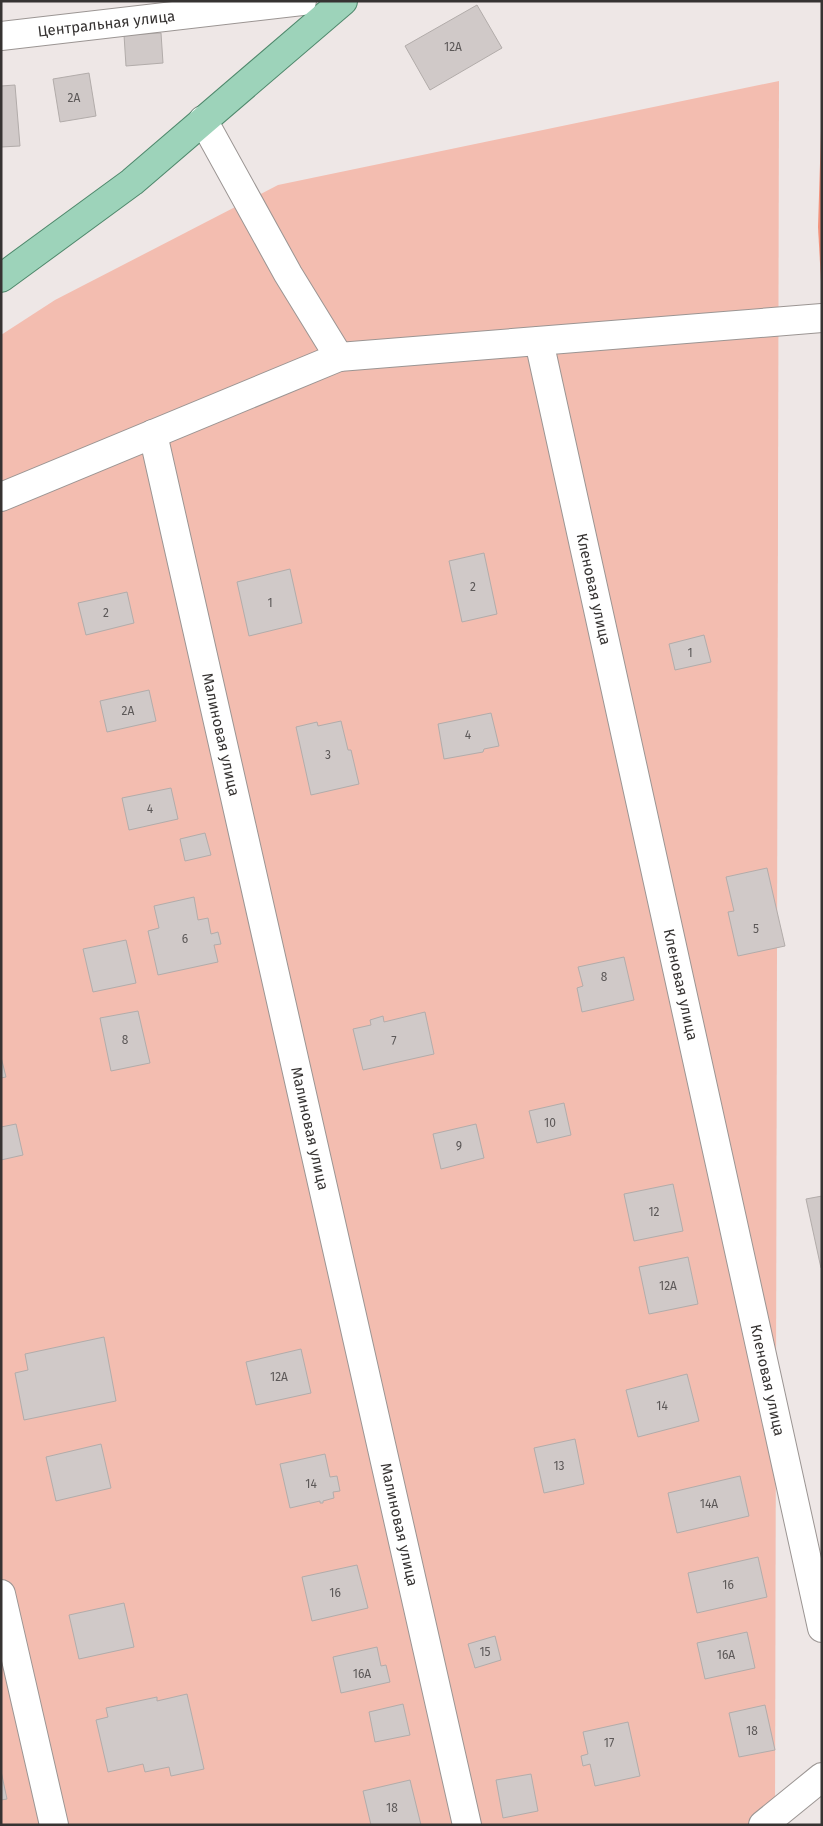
<svg xmlns="http://www.w3.org/2000/svg" width="823" height="1826" font-family="'Fira Sans',sans-serif">
	<style>
		.green { fill: #f3bdb0 }
		.forest { fill: #f3937d }
		.building { fill: #d0c9c8; stroke: #b2acaa }
		.lines { fill: none; stroke-linecap: round; stroke-linejoin: round }
		.minor-casing { stroke: #9b9593; stroke-width: 30 }
		.major-casing { stroke: #4f886c; stroke-width: 30 }
		.minor { stroke: #fff; stroke-width: 28 }
		.major { stroke: #9dd3ba; stroke-width: 28 }
		.labels { text-anchor: middle; stroke-width: 4; stroke-linejoin: round; paint-order: stroke }
		.number-label { font-size: 12px; fill: #5c5858 }
		.street-label { font-size: 15px; fill: #363332; stroke: #eee7e6 }
	</style>
	<rect width="100%" height="100%" fill="#eee7e6"/>
	<!-- green -->
	<path class="green" d="M779,81L775,1825H1V335L55,300L278,185Z"/>
	<!-- forest -->
	<path class="forest" d="M822,99V299L818,227Z"/>
	<!-- building -->
	<path class="building" d="M477,5L502,48L430,90L405,46Z
		M161,33L163,63L126,66L124,35Z
		M89,73L96,116L60,122L53,79Z
		M15,85L20,146L1,147V86Z
		M484,553L497,614L462,622L449,561Z
		M290,569L302,623L249,636L237,582Z
		M127,592L134,623L86,635L78,603Z
		M704,635L711,662L675,670L669,644Z
		M149,690L156,721L107,732L100,701Z
		M491,713L499,746L484,749L483,752L444,759L438,724Z
		M341,721L348,750H351L359,784L311,795L296,727L317,722L318,726Z
		M171,788L178,819L129,830L122,798Z
		M205,833L211,855L185,861L180,839Z
		M767,868L785,946L738,956L728,912L734,911L726,877Z
		M194,897L198,920L208,918L211,934L218,932L221,944L214,945L218,962L158,975L148,931L159,928L154,906Z
		M126,940L136,983L93,992L83,949Z
		M624,957L634,1000L582,1012L577,988L583,986L578,967Z
		M138,1011L150,1063L111,1071L100,1018Z
		M425,1012L434,1054L363,1070L353,1029L371,1025L370,1020L383,1016L384,1022Z
		M1,1057L6,1077L1,1078Z
		M564,1103L571,1135L537,1143L529,1111Z
		M16,1124L23,1155L1,1160V1127Z
		M476,1124L484,1158L441,1169L433,1134Z
		M673,1184L683,1231L634,1241L624,1194Z
		M822,1196V1268H821L806,1199Z
		M688,1257L698,1304L649,1314L639,1267Z
		M104,1337L116,1401L24,1420L15,1373L28,1370L25,1354Z
		M301,1349L311,1393L256,1405L246,1362Z
		M687,1374L699,1421L638,1437L626,1390Z
		M575,1439L584,1484L544,1493L534,1448Z
		M101,1444L111,1488L56,1501L46,1457Z
		M325,1454L330,1477L337,1476L340,1491L333,1492L334,1498L323,1501V1503H320V1501L290,1508L280,1464Z
		M740,1476L749,1516L677,1533L668,1493Z
		M758,1557L767,1597L697,1613L688,1573Z
		M357,1565L368,1608L312,1621L302,1577Z
		M124,1603L134,1647L79,1659L69,1615Z
		M747,1632L755,1668L705,1679L697,1643Z
		M495,1636L501,1660L475,1668L468,1644Z
		M377,1647L381,1666L386,1665L390,1682L341,1693L333,1657Z
		M187,1694L204,1769L171,1776L169,1767L145,1772L143,1764L108,1772L96,1720L108,1717L106,1708L157,1697V1701Z
		M403,1704L410,1735L375,1742L369,1712Z
		M765,1705L775,1750L739,1757L729,1713Z
		M628,1722L640,1776L595,1786L590,1764L583,1766L581,1756L588,1754L583,1732Z
		M1,1771L7,1799L1,1800Z
		M531,1774L538,1811L503,1818L496,1780Z
		M410,1780L421,1825H371L363,1791Z"/>
	<g class="lines">
		<defs>
			<g id="minor">
				<path id="s1" d="M1,36L302,1"/>
				<path d="M203,120L288,274L339,357L822,318"/>
				<path id="s2" d="M539,341L822,1628"/>
				<path id="s3" d="M153,434L467,1825"/>
				<path d="M1,497L339,357"/>
				<path d="M1,1594L54,1825"/>
				<path d="M763,1825L822,1777"/>
			</g>
			<path id="major" d="M1,278L132,182L343,1"/>
		</defs>
		<!-- minor casing -->
		<use href="#minor" class="minor-casing"/>
		<!-- major casing -->
		<use href="#major" class="major-casing"/>
		<!-- minor -->
		<use href="#minor" class="minor"/>
		<!-- major -->
		<use href="#major" class="major"/>
	</g>
	<g class="labels">
		<!-- number labels -->
		<g class="number-label">
			<text x="453" y="51">12А</text>
			<text x="74" y="102">2А</text>
			<text x="473" y="591">2</text>
			<text x="270" y="607">1</text>
			<text x="106" y="617">2</text>
			<text x="690" y="657">1</text>
			<text x="128" y="715">2А</text>
			<text x="468" y="739">4</text>
			<text x="328" y="759">3</text>
			<text x="150" y="813">4</text>
			<text x="756" y="933">5</text>
			<text x="185" y="943">6</text>
			<text x="604" y="981">8</text>
			<text x="125" y="1044">8</text>
			<text x="394" y="1045">7</text>
			<text x="550" y="1127">10</text>
			<text x="459" y="1150">9</text>
			<text x="654" y="1216">12</text>
			<text x="668" y="1290">12А</text>
			<text x="279" y="1381">12А</text>
			<text x="662" y="1410">14</text>
			<text x="559" y="1470">13</text>
			<text x="311" y="1488">14</text>
			<text x="709" y="1508">14А</text>
			<text x="728" y="1589">16</text>
			<text x="335" y="1597">16</text>
			<text x="485" y="1656">15</text>
			<text x="726" y="1659">16А</text>
			<text x="362" y="1678">16А</text>
			<text x="752" y="1735">18</text>
			<text x="609" y="1747">17</text>
			<text x="392" y="1812">18</text>
		</g>
		<!-- street labels -->
		<g class="street-label">
			<text dy="5" stroke="none"><textPath href="#s1" startOffset="106">Центральная улица</textPath></text>
			<text dy="5" stroke="none"><textPath href="#s2" startOffset="254">Кленовая улица</textPath></text>
			<text dy="5" stroke="none"><textPath href="#s3" startOffset="308">Малиновая улица</textPath></text>
			<text dy="5" stroke="none"><textPath href="#s2" startOffset="659">Кленовая улица</textPath></text>
			<text dy="5" stroke="none"><textPath href="#s3" startOffset="712">Малиновая улица</textPath></text>
			<text dy="5" stroke="none"><textPath href="#s2" startOffset="1064">Кленовая улица</textPath></text>
			<text dy="5" stroke="none"><textPath href="#s3" startOffset="1118">Малиновая улица</textPath></text>
		</g>
	</g>
	<!-- border -->
	<rect width="823" height="1826" fill="none" stroke="#363332" stroke-width="5"/>
</svg>
